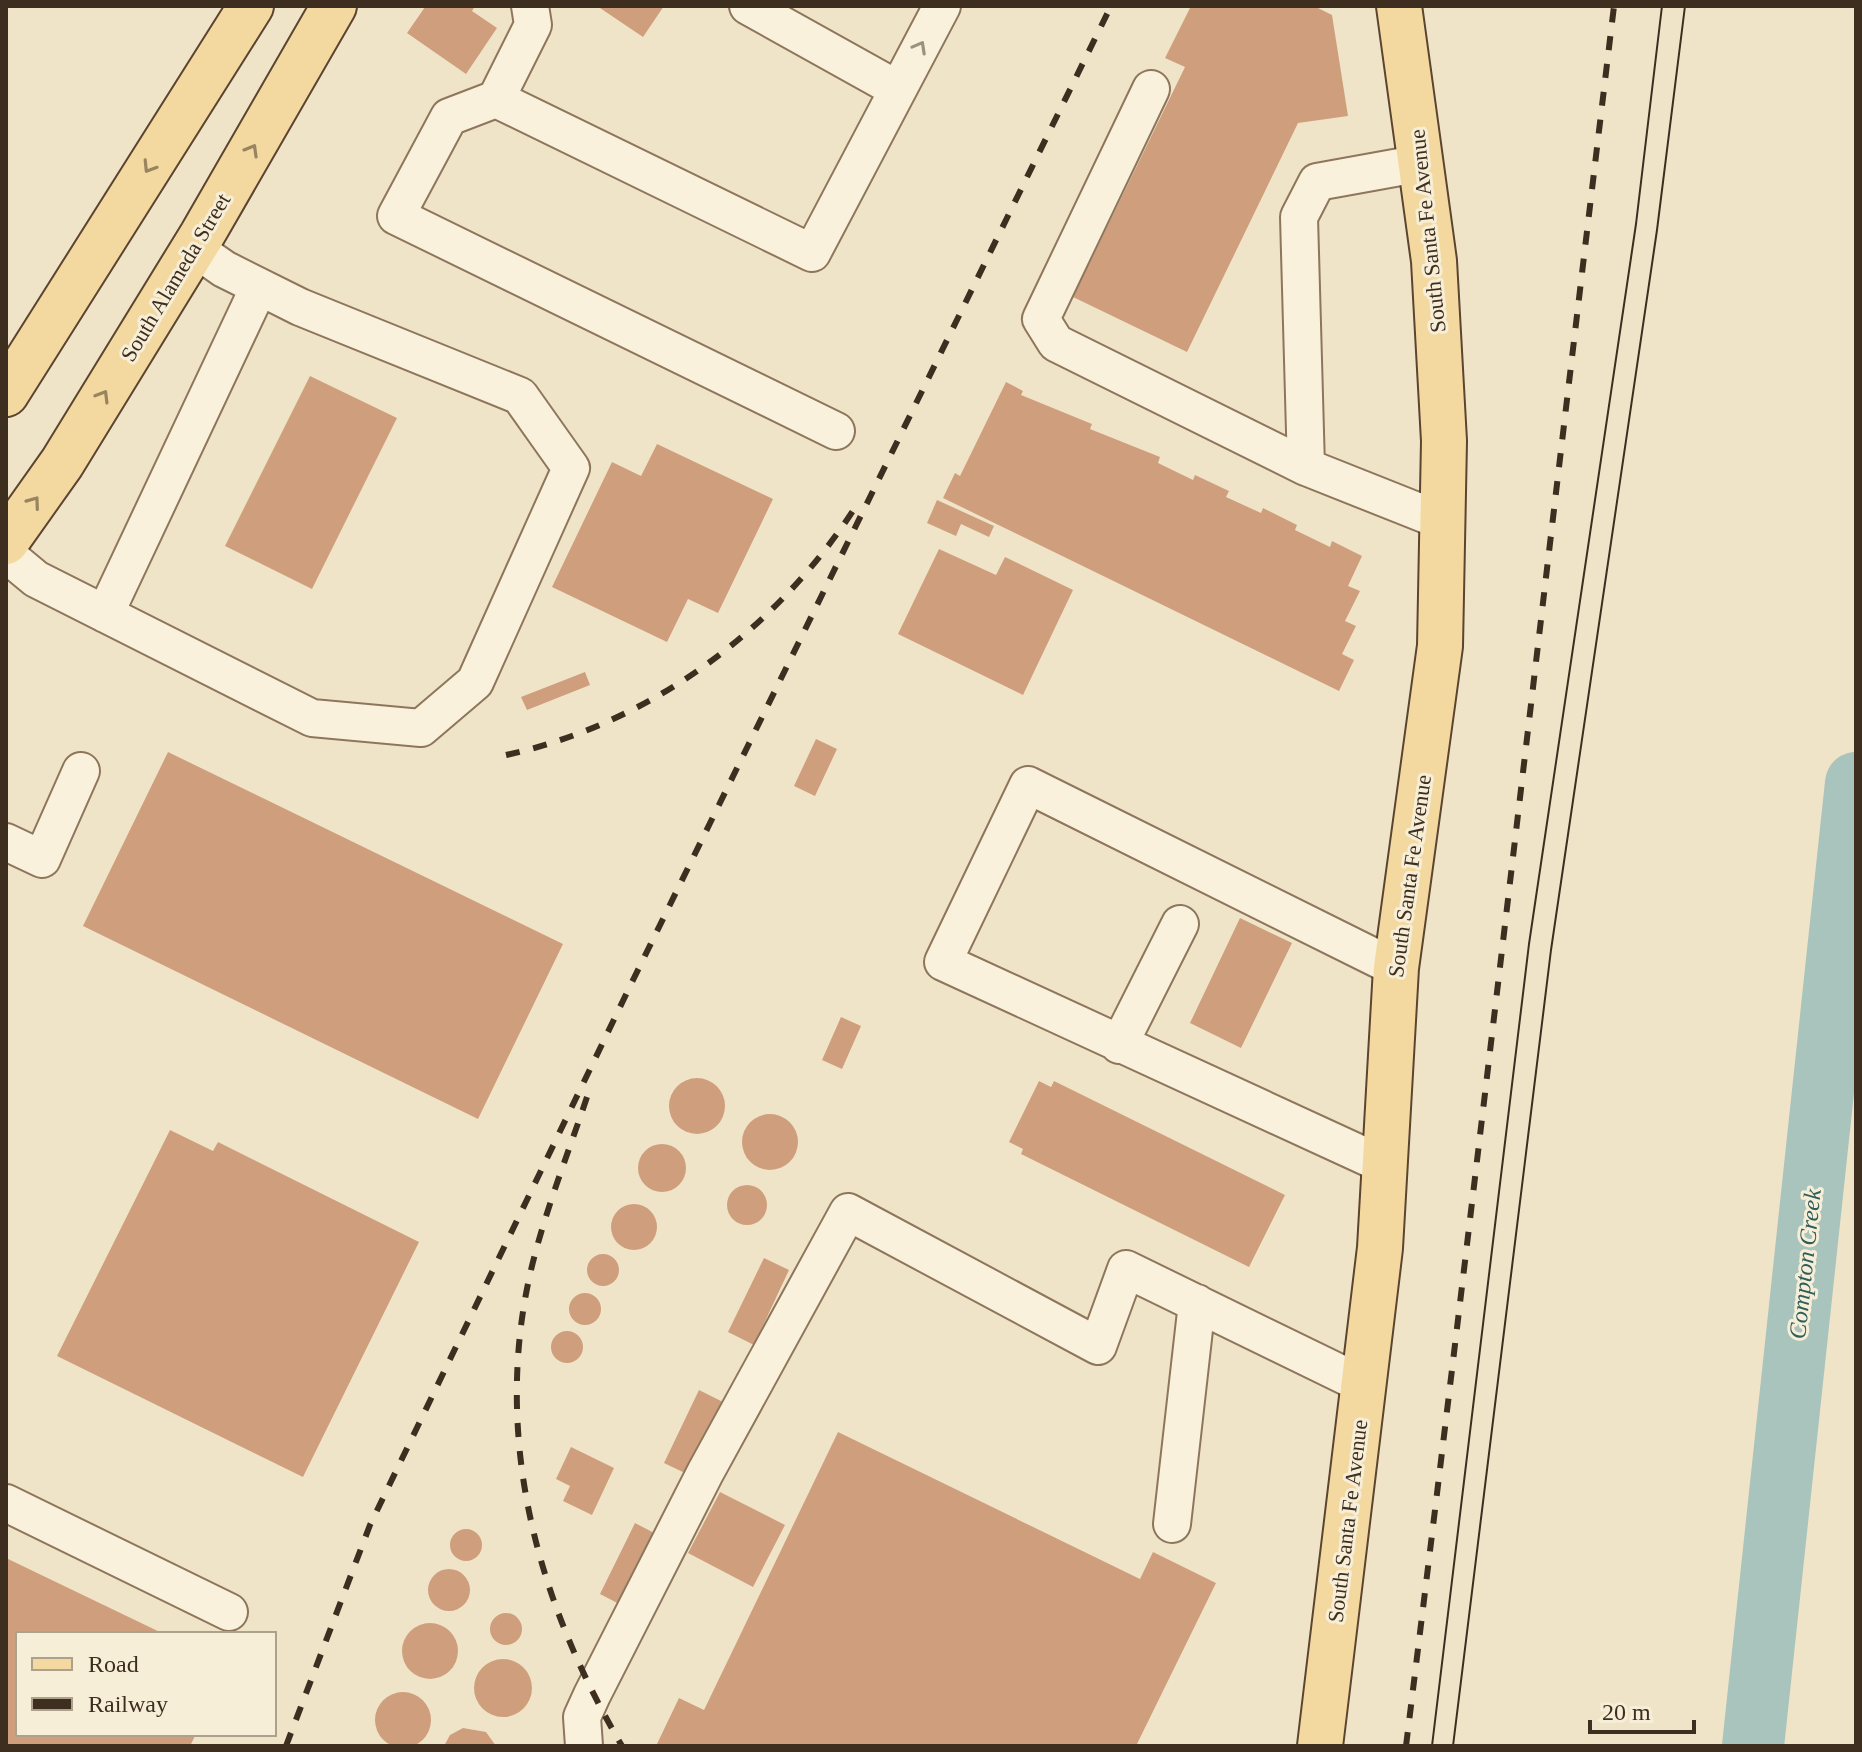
<svg xmlns="http://www.w3.org/2000/svg" width="1862" height="1752" font-family="Georgia,serif">
	<style>
		.lines { fill: none; stroke-linecap: round; stroke-linejoin: round }
		.river { stroke: #a9c4bc; stroke-width: 62 }
		.building { fill: #cf9f7d }
		.minor-casing { stroke: #8d765c; stroke-width: 40 }
		.major-casing { stroke: #5b4430; stroke-width: 48 }
		.minor { stroke: #faf1dc; stroke-width: 36 }
		.major { stroke: #f3d9a0; stroke-width: 44 }
		.tram { stroke: #3d2e20; stroke-width: 2 }
		.rail { stroke: #3d2e20; stroke-width: 6; stroke-dasharray: 14 14; stroke-linecap: butt }
		.oneway { stroke: #9c907e }
		.oneway2 { stroke: #988460 }
		.labels { text-anchor: middle; stroke-width: 6; stroke-linejoin: round; paint-order: stroke }
		.street-label { font-size: 22px; fill: #3d2e20; stroke: #f7eed8 }
		.water-label { font-size: 24px; font-style: italic; fill: #2f5d5a; stroke: #f7eed8 }
	</style>
	<rect width="100%" height="100%" fill="#f0e4c8"/>
	<g class="lines">
		<!-- river -->
		<path class="river" d="M1753,1746L1856,783"/>
	</g>
	<!-- building -->
	<path class="building" d="M475,6L472,11L497,28L466,74L407,33L425,7Z
		M597,6H664L643,37Z
		M1191,6H1314L1332,15L1348,116L1298,123L1187,352L1073,297L1185,67L1165,58Z
		M310,376L397,418L312,589L225,546Z
		M1006,382L1023,391L1021,395L1092,424L1090,429L1160,457L1158,463L1193,480L1195,475L1229,491L1226,497L1261,513L1263,508L1297,525L1295,530L1330,547L1332,541L1362,556L1348,586L1360,591L1345,621L1356,626L1342,654L1354,660L1339,691L943,498L955,473L960,476Z
		M657,444L773,499L718,613L688,599L667,642L552,587L612,462L641,476Z
		M937,500L994,526L989,537L961,524L956,536L927,523Z
		M939,549L996,575L1005,557L1073,590L1023,695L898,634Z
		M585,672L590,685L527,710L521,697Z
		M816,739L837,749L815,796L794,786Z
		M168,752L563,944L478,1119L83,926Z
		M1240,918L1292,943L1241,1048L1190,1023Z
		M841,1017L861,1026L842,1069L822,1060Z
		M669 1106a28 28 0 1 1 56 0a28 28 0 1 1-56 0Z
		M1039,1081L1051,1087L1054,1081L1285,1195L1249,1267L1021,1154L1023,1149L1009,1142Z
		M742 1142a28 28 0 1 1 56 0a28 28 0 1 1-56 0Z
		M170,1130L213,1151L218,1142L419,1242L303,1477L57,1356Z
		M638 1168a24 24 0 1 1 48 0a24 24 0 1 1-48 0Z
		M727 1205a20 20 0 1 1 40 0a20 20 0 1 1-40 0Z
		M611 1227a23 23 0 1 1 46 0a23 23 0 1 1-46 0Z
		M587 1270a16 16 0 1 1 32 0a16 16 0 1 1-32 0Z
		M764,1258L789,1270L754,1345L728,1332Z
		M569 1309a16 16 0 1 1 32 0a16 16 0 1 1-32 0Z
		M551 1347a16 16 0 1 1 32 0a16 16 0 1 1-32 0Z
		M699,1390L725,1403L689,1475L664,1463Z
		M838,1432L1140,1579L1153,1552L1216,1583L1136,1746H656L679,1698L704,1710Z
		M571,1447L614,1468L592,1515L563,1501L570,1486L556,1479Z
		M720,1492L785,1525L753,1587L688,1553Z
		M635,1523L660,1536L625,1607L600,1594Z
		M450 1545a16 16 0 1 1 32 0a16 16 0 1 1-32 0Z
		M6,1558L164,1634H18V1734H196L190,1746H6Z
		M428 1590a21 21 0 1 1 42 0a21 21 0 1 1-42 0Z
		M490 1629a16 16 0 1 1 32 0a16 16 0 1 1-32 0Z
		M402 1651a28 28 0 1 1 56 0a28 28 0 1 1-56 0Z
		M474 1688a29 29 0 1 1 58 0a29 29 0 1 1-58 0Z
		M375 1720a28 28 0 1 1 56 0a28 28 0 1 1-56 0Z
		M463,1728L486,1732L496,1746H444L450,1735Z"/>
	<g class="lines">
		<defs>
			<path id="minor" d="M530,6L533,25L496,99L812,253L942,6
				M748,6L897,89
				M1151,89L1041,319L1056,343L1306,467
				M496,99L449,117L396,216L836,431
				M1422,163L1317,182L1299,217L1306,467L1442,521
				M6,554L36,579L312,718L421,728L475,682L571,468L520,396L300,307L224,269L194,248
				M105,614L259,287
				M6,842L42,859L81,771
				M1119,1045L1180,924
				M1382,1164L943,962L1028,785L1396,968
				M6,1503L229,1612
				M1172,1524L1197,1303
				M584,1746L582,1717L592,1695L705,1473L848,1212L1098,1346L1126,1269L1364,1385"/>
			<path id="major" d="M6,394L251,6
				M6,542L62,463L202,235L334,6
				M1320,1746L1380,1248L1396,968L1440,646L1444,441L1434,261L1399,6"/>
		</defs>
		<!-- minor casing -->
		<use href="#minor" class="minor-casing"/>
		<!-- major casing -->
		<use href="#major" class="major-casing"/>
		<!-- minor -->
		<use href="#minor" class="minor"/>
		<!-- major -->
		<use href="#major" class="major"/>
		<!-- tram -->
		<path class="tram" d="M1432,1746L1529,944L1636,224L1662,6
			M1453,1746L1551,950L1657,230L1685,6"/>
		<!-- rail -->
		<path class="rail" d="M506,755C652,723 778,629 858,503
			M587,1097C568,1154 545,1211 531,1270C492,1437 537,1601 622,1746
			M286,1746L370,1525L634,978L1111,6
			M1406,1746C1478,1166 1544,586 1614,6"/>
	</g>
	<!-- one-way arrows -->
	<defs><path id="oneway-chevron" d="M-2-3.5L2.5 0L-2 3.5" fill="none" stroke-width="1.6" stroke-linecap="round" stroke-linejoin="round" transform="scale(2)"/></defs>
	<use class="oneway" href="#oneway-chevron" transform="translate(920 47) rotate(-61)"/>
	<g class="oneway2">
		<use href="#oneway-chevron" transform="translate(252 150) rotate(-60)"/>
		<use href="#oneway-chevron" transform="translate(149 167) rotate(122)"/>
		<use href="#oneway-chevron" transform="translate(103 396) rotate(-59)"/>
		<use href="#oneway-chevron" transform="translate(34 502) rotate(-54)"/>
	</g>
	<g class="labels">
		<!-- street labels -->
		<g class="street-label">
			<text transform="translate(1427 231) rotate(-96)" y="8">South Santa Fe Avenue</text>
			<text transform="translate(175 277) rotate(-59)" y="8">South Alameda Street</text>
			<text transform="translate(1409 876) rotate(-82)" y="8">South Santa Fe Avenue</text>
			<text transform="translate(1347 1521) rotate(-83)" y="8">South Santa Fe Avenue</text>
		</g>
		<!-- water labels -->
		<g class="water-label">
			<text transform="translate(1805 1264) rotate(-84)" y="8">Compton Creek</text>
		</g>
	</g>
	<!-- border -->
	<rect width="1862" height="1752" fill="none" stroke="#3d2e20" stroke-width="16"/>
	<!-- legend -->
	<rect x="16" y="1632" width="260" height="104" fill="#f7eed8" stroke="#ada18e" stroke-width="2"/>
	<rect x="32" y="1658" width="40" height="12" fill="#f3d9a0" stroke="#ada18e" stroke-width="2"/>
	<text x="88" y="1672" font-size="24" fill="#3d2e20">Road</text>
	<rect x="32" y="1698" width="40" height="12" fill="#3d2e20" stroke="#ada18e" stroke-width="2"/>
	<text x="88" y="1712" font-size="24" fill="#3d2e20">Railway</text>
	<!-- scale -->
	<path d="M1590 1720v12h104v-12" fill="none" stroke="#3d2e20" stroke-width="4"/>
	<text x="1602" y="1720" font-size="24" fill="#3d2e20" stroke="#f7eed8" stroke-width="6" paint-order="stroke">20 m</text>
</svg>
